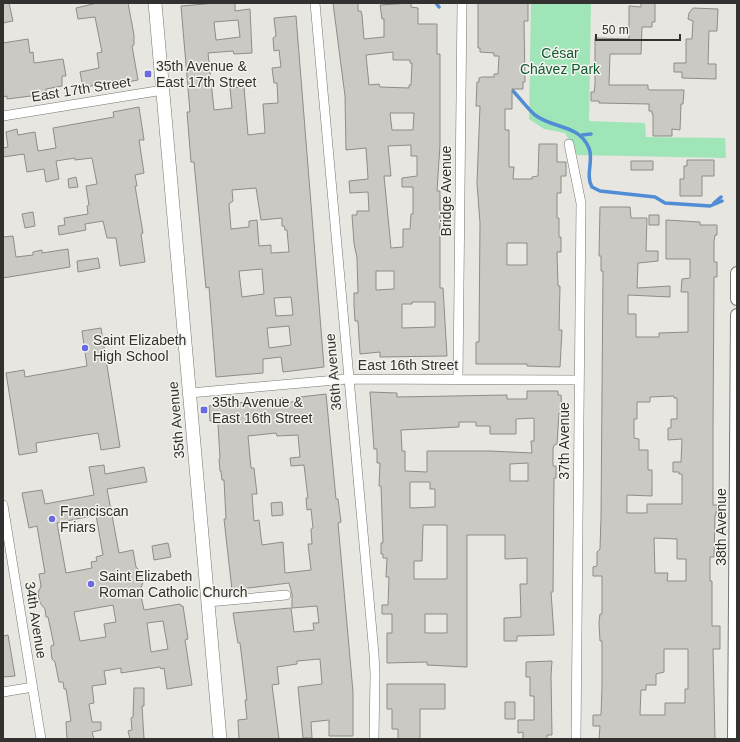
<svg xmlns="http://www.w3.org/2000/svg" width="740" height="742" font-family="Arial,sans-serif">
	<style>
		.green { fill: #a0e5b8 }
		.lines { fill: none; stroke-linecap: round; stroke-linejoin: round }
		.stream { stroke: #508dd5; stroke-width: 3.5 }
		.building { fill: #cac9c4; stroke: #8e8d88; fill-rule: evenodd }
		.minor-casing { stroke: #777671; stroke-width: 10 }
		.tertiary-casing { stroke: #777671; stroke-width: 14 }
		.secondary-casing { stroke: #777671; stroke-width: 14 }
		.minor { stroke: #fff; stroke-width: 9 }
		.tertiary { stroke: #fff; stroke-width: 12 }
		.secondary { stroke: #fff; stroke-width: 13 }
		.poi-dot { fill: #696ae3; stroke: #f4f3ed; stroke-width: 1.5 }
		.labels { text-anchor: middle; stroke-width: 3; stroke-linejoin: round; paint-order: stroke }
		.park-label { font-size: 14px; fill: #0f5933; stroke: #f4f3ed }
		.poi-label { font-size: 14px; fill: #32312f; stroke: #f4f3ed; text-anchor: start }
		.street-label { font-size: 14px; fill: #32312f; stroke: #f4f3ed }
	</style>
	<rect width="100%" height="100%" fill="#e7e6e0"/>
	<!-- green -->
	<path class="green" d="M531,3H591L589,121L645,123L646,137L725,138L726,158L577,155L565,133L544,129L529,119Z"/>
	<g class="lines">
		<!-- stream -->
		<path class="stream" d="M436,3L439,7
			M512,90C520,98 527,108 535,115C553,129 579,124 589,148C594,160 585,175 592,187L600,191L655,197L665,203L710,206L722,201
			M582,135L591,134
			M714,203L721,197"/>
	</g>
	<!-- building -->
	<path class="building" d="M3,3H9L13,21L3,23Z
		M97,3H128L134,35V45L132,46L138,80L116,84V80L83,88L80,72L99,68L97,53L102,52L95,17L78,19L76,8Z
		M216,3H235V11L250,9L252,53L234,54L233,51L208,53L214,110L232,108L230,88L244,87L248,135L265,133L263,104L278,103L277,83H274L272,68L281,67L279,50L274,51L273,38L276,36L274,18L296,16L324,367L283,372L281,357L263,359V373L216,377L209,287L206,288L194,162H191L187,112H190L181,6ZM238,20L240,37L216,40L214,22ZM256,188L261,220L282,218V226H284L285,230H287L289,252L271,253V245L259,246L257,220L249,221V227L231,229L229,204L233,201L232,190ZM262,269L264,294L242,297L239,271ZM291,297L293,315L276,316L274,298ZM289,326L291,345L269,348L267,328Z
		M333,3H358V11H361L362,15L364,39L384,37V19H382L380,5L411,3V7L418,8V24H437V54H440V145L437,191H440V288H443L447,356L380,357V352L360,354L358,321H355L354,305V293H358L357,258L354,243L352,215H357V211H369L368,192L350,193L349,181L368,179L367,162L366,148L346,150L345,96ZM393,52V60H410V63H412L411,85H409V88L380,87L379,84L369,85L366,55ZM390,113H414L413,130H392ZM411,145V156H417V176L402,178V187H413V214H411L410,229H403V247L391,248L384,176H391L388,146ZM376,271H394V289L376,290ZM412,302H435V327L402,328V304H412Z
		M478,3H528V21H524L525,82H523V89H512V109H505V130H509V167H514L513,179H532V177L538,176L539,144H557V162H566V176H561V193H557V218H559V237H561V252H557L558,286H560L559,330H562L560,367L527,366V364H476V342H479L480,223L477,183L480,106H476L477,82H479V78L482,77H494V74H498L499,56H494V53L480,52V48H478ZM507,243H527V265H507Z
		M641,3H655V22H652V27H642L641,54H610L609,85H648V89L650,90H684L683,104H681L680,130L672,129V136H653V114H652V111H649V104L599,103V101H591V92H594L595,85V38L629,39V6L641,7Z
		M693,8L718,9L717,31H709L708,64H716V79L682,78V72H674V63H686V39H692L693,21L688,19L689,13Z
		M28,39L30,53L33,52L34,63L63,59L66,76H62V86L46,89V92H39V95L7,99V96L3,97V43Z
		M139,107L144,140H139L144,173L135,175L137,186H135L143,233L141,234L145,262L120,266L116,238H107L103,221L85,224L86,230L59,235L58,226L65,225L64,218L88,214L87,206L89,205L86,186L97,184L92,158L75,160V158L56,161L59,179L46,182L44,169L27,172L24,154L3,157V148L8,147L6,132L17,129L18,135L35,132L38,151L56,148L53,128L114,117L113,112Z
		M687,160H714V176H702V196H680V179H684V166H687Z
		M631,161H653V170H631Z
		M76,177L78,187L69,188L68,179Z
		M600,207H630L631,218H647L646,251H658V261L638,263L637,288L670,286V297L628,295V314H636V337H659V333L688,332V292H681L682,279L690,278V259H666V220L700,222V225H717V235H715L714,242V262H717V277H714L713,427V505H717L716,515H715L714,557H710V581H712V626H720V649H713L715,739H599L600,726H593V715H601L602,687V641H600L599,623L600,614H602V576H593V567L597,566V552L600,549L601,517L603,271H601V256H599ZM674,396V398H677V419H671V428H668V440L682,439L681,462H673V472H679V474H682V504H647V513H627V495L652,496V470H648V450H639V439L634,438V419H637V402H650V397ZM654,538L677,539V559H686V581H667L668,573H655ZM664,649H688V689H685V703H665V715H640L641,690H646V685H656V674L664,672Z
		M33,212L35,226L25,228L22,214Z
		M649,215H659V225H649Z
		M13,236L16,257L33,255V252L42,250V253L68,249L70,267L3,278V237Z
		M98,258L100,268L78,272L77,261Z
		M101,328L120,447L101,450L98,433L36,443L37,452L19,455L6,373L24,370L25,377L87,366L82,331Z
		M527,391H558V395H561L562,413H559L557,444L554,445L553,449V466H556V478H554L553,592H551L554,635L517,636V641H504V618L521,617L520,584H527V558L505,559V535H467V667L427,665V662L387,663V633H392V614H382V605H388L389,577H386L387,558H383V554H381V543H383L381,486H379L380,463H377V449H374L370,392L397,393V397L507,395V399H527ZM534,418V441H531L532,453L490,451H427V472L405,471V451H402L401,430L459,427V422H476V426H490V434H516V419ZM528,463V481H510V464ZM410,482H430V489H435V507L410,508ZM423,525H447V579H414V561H422ZM425,614H447V633H425Z
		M326,394L336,499H338L341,522L338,523L353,692V736H329V720L311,722L312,738H303L298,687L322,684L320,659L297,661V664L277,667L279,684L272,685L279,739H239L238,720L247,719L245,700H247L240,643H238L233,613L291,608L294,632L314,630L313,623H319L317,606L292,608V594L289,583L232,590L224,519H226L224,480H222L221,471H220L219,459L220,458L218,424L216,421H210L209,406L283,398V403L301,401L300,397ZM276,433L277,436L298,435L300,457L290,458L291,466L304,465L308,498H306L307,510L311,509L313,528L311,529L312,544H308L311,570L285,573L283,542L262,545L259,520L254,521L252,494H257L254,468H251L248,436Z
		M104,465L105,474L144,467L147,482L107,489L119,553L133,550L136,567L141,572L143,582L140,591L144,610L180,604L181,606H183L188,639L185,640L192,685L167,689L164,668L161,669L160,667L121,673V668L104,671L106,684L92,686L94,703L89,704L92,722H101V730L92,732L94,739H67L66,722L71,721L66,689H64L63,682H59L55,662L52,659L51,650V646L54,645L48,617H46L45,609L40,603L38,593L41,586L39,574L45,573L37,526L29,528L22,493L42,490L45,504L94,495L89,467ZM96,515L103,555L96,557L97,561L91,562L92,568L66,573L57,523ZM113,605L116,622L104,624L106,637L80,641L74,612ZM163,621L168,649L151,652L147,623Z
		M282,502L283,515L272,516L271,503Z
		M168,543L171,557L154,560L152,546Z
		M8,635L15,676L3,677V636Z
		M552,661L551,676L552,735H547V739H523V732L518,733V720H534V696H530V677H526V662Z
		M387,684H445V709H420V739H398V729H392V709H387Z
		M134,688H144V706H142L144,739H130L128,731L132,730L131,718L133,717Z
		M505,702H515V719H505Z"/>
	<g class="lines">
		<defs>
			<path id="minor" d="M315,3L374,654L375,674L374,739
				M3,116L163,90
				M569,144L581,203L576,739
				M458,378L462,3
				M190,393L347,379L578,380
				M3,505L41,739
				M208,602L286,595
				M3,692L33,687"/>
			<path id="tertiary" d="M737,273V299
				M734,739L737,315"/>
			<path id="secondary" d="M155,3L220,739"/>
		</defs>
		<!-- minor casing -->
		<use href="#minor" class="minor-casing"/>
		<!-- tertiary casing -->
		<use href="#tertiary" class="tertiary-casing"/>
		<!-- secondary casing -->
		<use href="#secondary" class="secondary-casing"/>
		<!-- minor -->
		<use href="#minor" class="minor"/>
		<!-- tertiary -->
		<use href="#tertiary" class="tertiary"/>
		<!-- secondary -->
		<use href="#secondary" class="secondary"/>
	</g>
	<!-- markers -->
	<g class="poi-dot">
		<rect x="144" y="70" width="8" height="8" rx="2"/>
		<circle cx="85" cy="348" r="4"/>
		<rect x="200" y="406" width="8" height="8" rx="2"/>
		<circle cx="52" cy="519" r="4"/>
		<circle cx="91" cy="584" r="4"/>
	</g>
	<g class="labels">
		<!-- park labels -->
		<g class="park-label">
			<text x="560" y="58">César<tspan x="560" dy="16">Chávez Park</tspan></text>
		</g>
		<!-- poi labels -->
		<g class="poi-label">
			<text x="156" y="71">35th Avenue &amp;<tspan x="156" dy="16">East 17th Street</tspan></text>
			<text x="93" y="345">Saint Elizabeth<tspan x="93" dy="16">High School</tspan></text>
			<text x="212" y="407">35th Avenue &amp;<tspan x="212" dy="16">East 16th Street</tspan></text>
			<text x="60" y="516">Franciscan<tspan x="60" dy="16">Friars</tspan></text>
			<text x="99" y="581">Saint Elizabeth<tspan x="99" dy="16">Roman Catholic Church</tspan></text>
		</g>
		<!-- street labels -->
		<g class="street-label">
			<text transform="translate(81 89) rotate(-9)" y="5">East 17th Street</text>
			<text transform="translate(446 191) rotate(-90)" y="5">Bridge Avenue</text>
			<text x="408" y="370">East 16th Street</text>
			<text transform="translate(333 372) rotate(-95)" y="5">36th Avenue</text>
			<text transform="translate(176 420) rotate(-95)" y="5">35th Avenue</text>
			<text transform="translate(564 441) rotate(-90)" y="5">37th Avenue</text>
			<text transform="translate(721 527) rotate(-90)" y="5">38th Avenue</text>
			<text transform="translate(36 620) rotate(81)" y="5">34th Avenue</text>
		</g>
	</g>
	<!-- border -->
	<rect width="740" height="742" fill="none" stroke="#32312f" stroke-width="8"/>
	<!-- scale -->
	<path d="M596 34v6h84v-6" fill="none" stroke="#32312f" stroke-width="2"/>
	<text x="602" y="34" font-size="12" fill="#32312f" stroke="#f4f3ed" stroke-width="3" paint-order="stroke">50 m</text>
</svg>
